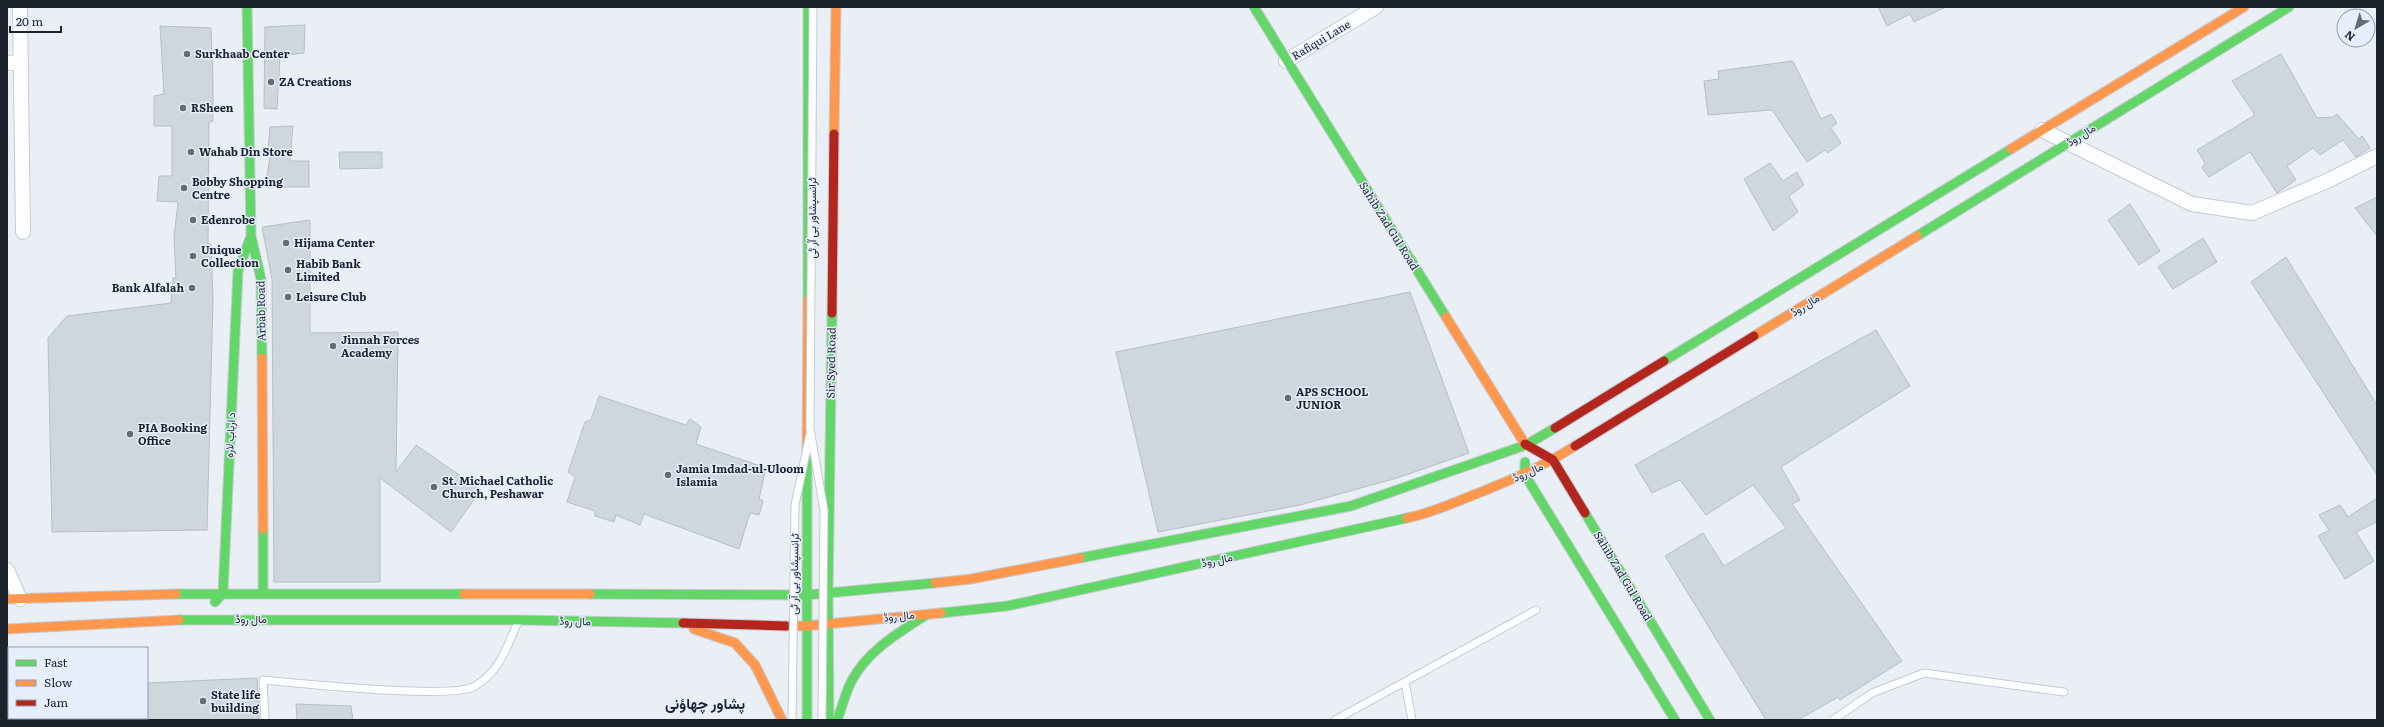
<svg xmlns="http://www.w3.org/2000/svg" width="2384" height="727" font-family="Literata,Vazirmatn,serif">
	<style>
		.building { fill: #d0d6dd; stroke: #b8bec5 }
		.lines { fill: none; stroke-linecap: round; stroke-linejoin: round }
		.lane-casing { stroke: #c6cbd3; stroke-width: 9 }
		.street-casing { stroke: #c6cbd3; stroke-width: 16 }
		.fast-casing { stroke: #c6cbd3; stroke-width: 11 }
		.slow-casing { stroke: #c6cbd3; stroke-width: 11 }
		.jam-casing { stroke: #c6cbd3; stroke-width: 11 }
		.lane { stroke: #fcfdfe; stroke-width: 7 }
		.street { stroke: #fcfdfe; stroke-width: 14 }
		.fast { stroke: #63d668; stroke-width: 9 }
		.slow { stroke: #ff974d; stroke-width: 9 }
		.jam { stroke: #b3261e; stroke-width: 9 }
		.lane-bridge-casing { stroke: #c6cbd3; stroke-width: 9; stroke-linecap: butt }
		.lane-bridge { stroke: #fcfdfe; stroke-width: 7 }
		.poi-dot { fill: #656a73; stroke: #e4eefc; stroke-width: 1.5 }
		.labels { text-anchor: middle; stroke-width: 3; stroke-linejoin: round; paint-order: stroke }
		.street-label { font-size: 11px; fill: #1d232c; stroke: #e4eefc }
		.poi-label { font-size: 11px; font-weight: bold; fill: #1d232c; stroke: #e4eefc; text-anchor: start }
		.district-label { font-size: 15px; font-weight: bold; fill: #1d232c; stroke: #e4eefc }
	</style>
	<rect width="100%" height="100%" fill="#eaeff6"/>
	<!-- building -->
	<path class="building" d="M1878,7H1946L1914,22L1910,14L1887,26Z
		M305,25L304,53L280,56L277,109L264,108L265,27Z
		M160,26L211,28L213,79V121L209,122L208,244H211L213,299L207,530L52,532L48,338L67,316L171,303L173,278H176L174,237L178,202L157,201L159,176H172V126H154V96L164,94Z
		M2281,54L2317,118L2333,117L2337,114L2359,139L2362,136L2370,148L2356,157L2343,140L2320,155L2313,148L2287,166L2296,180L2277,193L2250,152L2209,177L2202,168L2205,163L2197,150L2255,115L2232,81Z
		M1793,61L1821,119L1831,114L1837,123L1831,128L1841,143L1828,153L1825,150L1807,162L1772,110L1708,115L1704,81L1719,79L1718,71Z
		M293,126L290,161H309V187H265L271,152H268L270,127Z
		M339,152H382V168L340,169Z
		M1770,163L1783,181L1797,172L1804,185L1789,196L1798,212L1773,231L1744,179Z
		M2377,197V236L2355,208Z
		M2130,204L2160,251L2139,265L2108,220Z
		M310,220V333L398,332L396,472L416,445L481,490L451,532L380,478V582H274L272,279L262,227Z
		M2203,238L2217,262L2173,289L2158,267Z
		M2286,257L2377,405V475L2251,282Z
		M1410,292L1469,453L1397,478L1300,505L1158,532L1116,352Z
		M1876,330L1910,386L1781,467L1800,500L1792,504L1902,661L1840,700L1838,697L1798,720H1766L1665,556L1703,533L1724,566L1786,528L1753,485L1706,515L1680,480L1652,493L1635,465Z
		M599,396L686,425L690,419L701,427L696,444L766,468L759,499L763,501L759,515L750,513L739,549L644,514L640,525L616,515L614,522L595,516V511L567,502L575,477L568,472L585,422L591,420Z
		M2377,498V522L2356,532L2374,561L2345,579L2318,536L2329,530L2319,515L2340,505L2348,517Z
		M257,678L259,720H147V683Z
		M296,704L351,706L353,720H297Z"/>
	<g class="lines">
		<defs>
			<path id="lane" d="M1405,682L1412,720
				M265,720L263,680C297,683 454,700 475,686C501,670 506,648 518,622
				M1335,720L1536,610
				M1833,720L1872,693L1924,673L2064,692"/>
			<path id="street" d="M20,7L23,232
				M1286,61L1376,7
				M7,63L21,62
				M2042,130L2192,204L2252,213L2327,181L2377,156
				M7,570L20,599"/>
			<path id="fast" d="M247,7L251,236L261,279L262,358
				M1254,7L1446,317
				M1917,236L2289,7
				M808,300V7
				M1664,361L2011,149
				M1525,462V475L1675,720
				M1585,513L1710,720
				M263,529V593
				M1080,558L1351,506L1526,445L1555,428
				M176,594H464
				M590,594L806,595L935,583
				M215,602L223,593L238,271L251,236
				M941,613L1007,606L1407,518
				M179,620H519L683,623
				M807,720V451
				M829,720L828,594L832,313
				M837,720C842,708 845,694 851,682C867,651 898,633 926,615"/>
			<path id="slow" d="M834,134L836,7
				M2011,149L2244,7
				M1446,317L1525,444
				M1754,336L1917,236
				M262,358L263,529
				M807,451L808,300
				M1407,518C1432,513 1453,503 1476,494C1511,480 1544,466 1575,446
				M935,583L971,579L1080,558
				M464,594H590
				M7,599L176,594
				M786,626H806L941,613
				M7,629L179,620
				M694,629L735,643L755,665L782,720"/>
			<path id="jam" d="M832,313L834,134
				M1555,428L1664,361
				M1525,444L1553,460L1585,513
				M1575,446L1754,336
				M683,623L786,626"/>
		</defs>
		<!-- lane casing -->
		<use href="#lane" class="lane-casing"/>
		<!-- street casing -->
		<use href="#street" class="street-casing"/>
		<!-- fast casing -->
		<use href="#fast" class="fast-casing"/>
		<!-- slow casing -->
		<use href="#slow" class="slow-casing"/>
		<!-- jam casing -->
		<use href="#jam" class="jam-casing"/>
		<!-- lane -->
		<use href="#lane" class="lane"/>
		<!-- street -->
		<use href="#street" class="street"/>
		<!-- fast -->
		<use href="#fast" class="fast"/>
		<!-- slow -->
		<use href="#slow" class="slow"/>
		<!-- jam -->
		<use href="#jam" class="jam"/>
		<defs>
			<path id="lane-bridge" d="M813,7L810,429L824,510L822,720
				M792,720L795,505L810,434"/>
		</defs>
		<!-- lane-bridge casing -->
		<use href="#lane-bridge" class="lane-bridge-casing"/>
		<!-- lane-bridge -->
		<use href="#lane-bridge" class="lane-bridge"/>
	</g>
	<!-- markers -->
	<g class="poi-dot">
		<circle cx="187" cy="54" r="4"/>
		<circle cx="271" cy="82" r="4"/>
		<circle cx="183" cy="108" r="4"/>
		<circle cx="191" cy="152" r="4"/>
		<circle cx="184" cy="188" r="4"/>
		<circle cx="193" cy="220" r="4"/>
		<circle cx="286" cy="243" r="4"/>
		<circle cx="193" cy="256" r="4"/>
		<circle cx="288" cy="270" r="4"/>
		<circle cx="192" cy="288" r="4"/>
		<circle cx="288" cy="297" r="4"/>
		<circle cx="333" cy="346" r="4"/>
		<circle cx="1288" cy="398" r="4"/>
		<circle cx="130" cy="434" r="4"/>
		<circle cx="668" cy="475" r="4"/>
		<circle cx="434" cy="487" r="4"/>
		<circle cx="203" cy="701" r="4"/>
	</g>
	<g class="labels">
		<!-- street labels -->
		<g class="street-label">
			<text transform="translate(1321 40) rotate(-31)" y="4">Rafiqui Lane</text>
			<text transform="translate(2081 135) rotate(-32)" y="4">مال روڈ</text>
			<text transform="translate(812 218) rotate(-90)" y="4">ٹرانسپشاور بی آر ٹی</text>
			<text transform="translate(1389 226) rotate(58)" y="4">Sahib Zad Gul Road</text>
			<text transform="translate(1805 305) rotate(-32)" y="4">مال روڈ</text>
			<text transform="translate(261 311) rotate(-91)" y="4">Arbab Road</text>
			<text transform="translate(831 363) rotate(-89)" y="4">Sir Syed Road</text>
			<text transform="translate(230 435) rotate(-87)" y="4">د ارباب لاره</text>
			<text transform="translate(1528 472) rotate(-24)" y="4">مال روڈ</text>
			<text transform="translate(1217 560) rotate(-12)" y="4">مال روڈ</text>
			<text transform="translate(794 574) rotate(-89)" y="4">ٹرانسپشاور بی آر ٹی</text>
			<text transform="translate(1623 576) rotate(59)" y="4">Sahib Zad Gul Road</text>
			<text transform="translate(899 616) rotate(-6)" y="4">مال روڈ</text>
			<text x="251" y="623">مال روڈ</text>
			<text transform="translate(575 621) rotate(1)" y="4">مال روڈ</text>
		</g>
		<!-- poi labels -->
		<g class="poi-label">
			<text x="195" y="58">Surkhaab Center</text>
			<text x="279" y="86">ZA Creations</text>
			<text x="191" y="112">RSheen</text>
			<text x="199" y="156">Wahab Din Store</text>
			<text x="192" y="186">Bobby Shopping<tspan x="192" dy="13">Centre</tspan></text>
			<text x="201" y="224">Edenrobe</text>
			<text x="294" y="247">Hijama Center</text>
			<text x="201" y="254">Unique<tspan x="201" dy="13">Collection</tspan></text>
			<text x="296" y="268">Habib Bank<tspan x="296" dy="13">Limited</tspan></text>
			<text x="184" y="292" text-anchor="end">Bank Alfalah</text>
			<text x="296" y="301">Leisure Club</text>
			<text x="341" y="344">Jinnah Forces<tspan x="341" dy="13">Academy</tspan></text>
			<text x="1296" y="396">APS SCHOOL<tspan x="1296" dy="13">JUNIOR</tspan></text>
			<text x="138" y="432">PIA Booking<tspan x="138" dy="13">Office</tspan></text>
			<text x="676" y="473">Jamia Imdad-ul-Uloom<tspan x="676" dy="13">Islamia</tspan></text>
			<text x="442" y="485">St. Michael Catholic<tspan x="442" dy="13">Church, Peshawar</tspan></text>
			<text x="211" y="699">State life<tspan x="211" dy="13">building</tspan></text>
		</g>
		<!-- district labels -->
		<g class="district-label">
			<text x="705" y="709">پشاور چھاؤنی</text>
		</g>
	</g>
	<!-- border -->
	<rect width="2384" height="727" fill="none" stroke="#1d232c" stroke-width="16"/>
	<!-- legend -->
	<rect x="8" y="647" width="140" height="72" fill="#e4eefc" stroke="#949da9"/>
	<rect x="16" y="660" width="20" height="6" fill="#63d668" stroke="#949da9"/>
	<text x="44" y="667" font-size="12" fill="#1d232c">Fast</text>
	<rect x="16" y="680" width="20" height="6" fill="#ff974d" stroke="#949da9"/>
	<text x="44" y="687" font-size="12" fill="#1d232c">Slow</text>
	<rect x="16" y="700" width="20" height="6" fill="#b3261e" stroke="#949da9"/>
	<text x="44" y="707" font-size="12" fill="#1d232c">Jam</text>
	<!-- north arrow -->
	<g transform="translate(2356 28) rotate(218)"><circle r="19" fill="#e4eefc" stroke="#949da9"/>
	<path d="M0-3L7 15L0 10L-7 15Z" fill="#656a73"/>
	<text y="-6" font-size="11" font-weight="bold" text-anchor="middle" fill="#1d232c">N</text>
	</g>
	<!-- scale -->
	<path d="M10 26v6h51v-6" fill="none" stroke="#1d232c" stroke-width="2"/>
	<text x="16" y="26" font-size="12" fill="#1d232c" stroke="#e4eefc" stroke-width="3" paint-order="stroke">20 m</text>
</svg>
